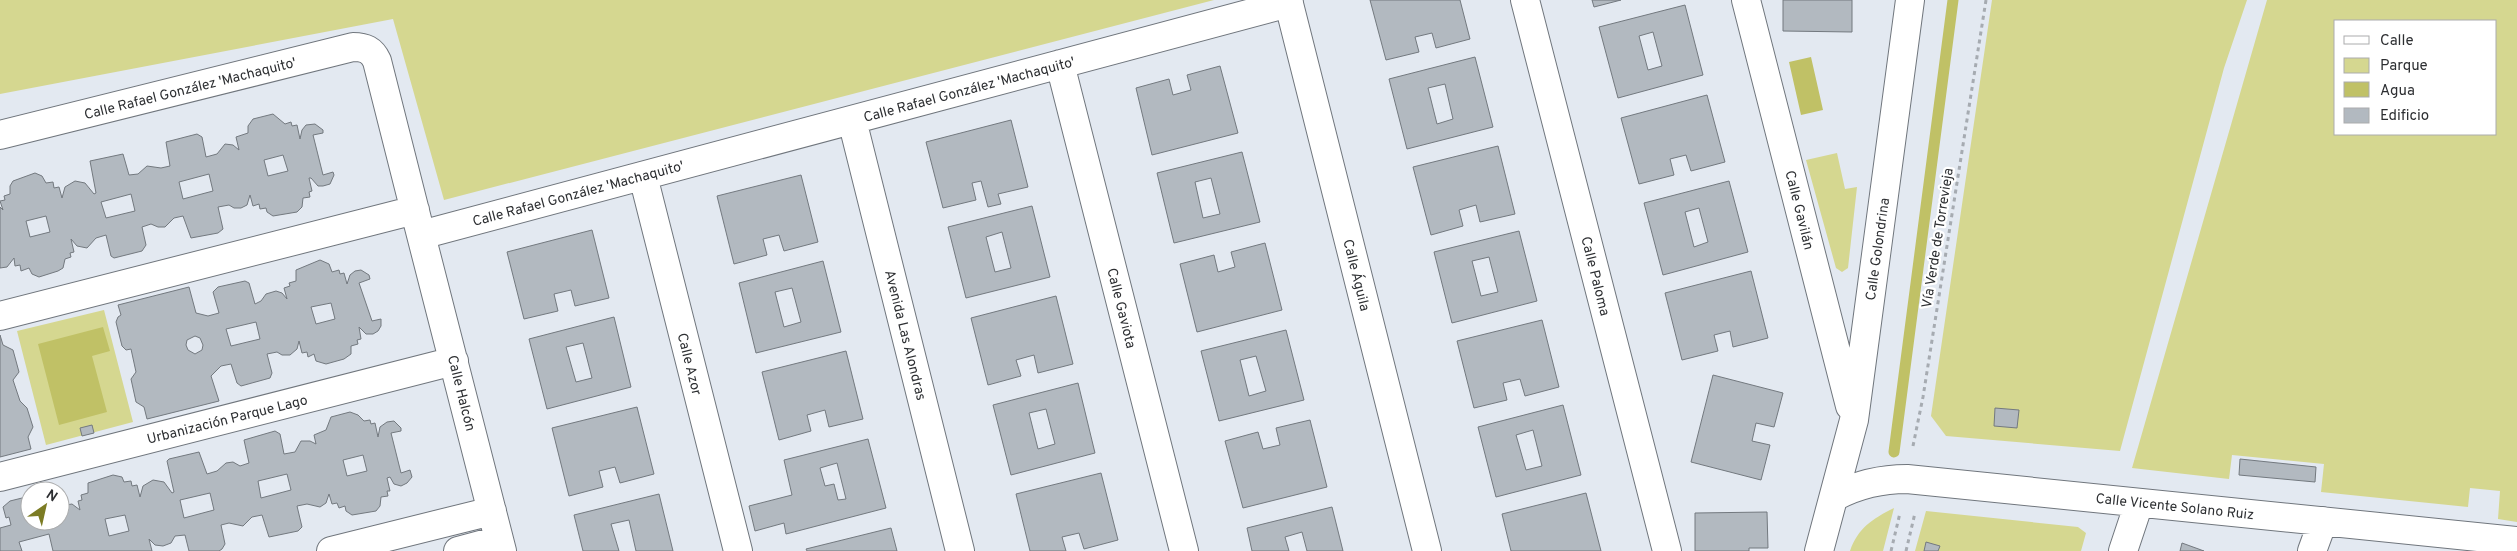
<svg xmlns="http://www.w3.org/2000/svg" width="2517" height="551" font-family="Overpass,sans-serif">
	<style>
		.green { fill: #d5d790; fill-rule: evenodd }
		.water { fill: #c0c166 }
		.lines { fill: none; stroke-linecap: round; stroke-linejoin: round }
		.stream { stroke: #c0c166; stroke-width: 11 }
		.building { fill: #b2b9c0; stroke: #73797f; fill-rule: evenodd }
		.minor-casing { stroke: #70767d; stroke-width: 30 }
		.path { stroke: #a6abb1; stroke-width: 3; stroke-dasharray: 4 4; stroke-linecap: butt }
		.minor { stroke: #fff; stroke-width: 28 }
		.labels { text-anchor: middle; stroke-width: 4.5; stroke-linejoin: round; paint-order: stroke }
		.street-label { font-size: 14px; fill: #2d2f32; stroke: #fff }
	</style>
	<rect width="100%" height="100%" fill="#e3e9f1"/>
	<!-- green -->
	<path class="green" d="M0,0H1214L444,200L393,19L0,94Z
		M1992,0H2247L2224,68L2120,451L1946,436L1931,416Z
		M2267,0H2517V522L2498,519L2500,491L2470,488L2468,507L2321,492L2324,464L2232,455L2229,479L2132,468ZM2336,21H2496V134H2336Z
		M1837,153L1845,189L1857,187L1848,268L1842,272L1836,268L1806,160Z
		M104,310L133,422L46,445L17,331Z
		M1894,508L1883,551H1850C1858,528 1872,519 1894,508Z
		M1926,511L2078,527L2086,533L2081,551H1915Z"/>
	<!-- water -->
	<path class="water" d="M1811,57L1823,110L1801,115L1789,62Z
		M103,327L110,351L92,356L107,412L59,425L38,344Z"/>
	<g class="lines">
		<!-- stream -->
		<path class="stream" d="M1894,452L1953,0"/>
	</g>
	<!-- building -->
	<path class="building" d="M1370,0H1460L1470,39L1436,48L1432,33L1415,37L1419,52L1386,60Z
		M1592,0H1621L1594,7Z
		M1783,0H1852V32L1783,31Z
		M1685,5L1703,75L1618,98L1599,27ZM1653,32L1662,66L1648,70L1639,36Z
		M1475,57L1493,127L1407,149L1389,79ZM1445,84L1453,119L1437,124L1428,88Z
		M1220,66L1238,133L1152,155L1136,88L1169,79L1173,95L1191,90L1187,75Z
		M1707,95L1725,162L1691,171L1686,155L1670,159L1674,175L1639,184L1621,118Z
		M273,114L285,124L291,122L292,126L297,125L300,139L302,130L306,125L315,124L323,130V133L313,135L323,175L333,172L334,175L330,184L323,186H318L311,178H309L312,191L309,192L310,197L303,198L302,207L297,212L273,216L267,212L266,208L260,209L259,204L253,206L250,195L247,205L241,208H234L229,205L218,207L223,229L218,233L191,238L183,216L174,218L165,227H158L151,224L142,227L146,245L142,251L114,258L111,256L106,235L96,238L87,248L77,246L71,239L74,252L70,253L71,257L65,259L63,268L58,271L39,277L32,274L29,268L21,271L20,265L15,266L14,258L7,267L0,268V207L3,210L0,201L5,200L4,196L10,194V186L13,181L35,173L42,176L46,183L53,182L54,188L59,187L62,198L65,187L75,181L85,183L94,194L96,193L90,161L123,154L129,175L138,174L147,166L161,168L170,166L166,142L197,134L202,137L206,157L217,154L225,144L233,145L239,150L236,137L248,133V126L253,119ZM283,155L288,171L268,176L264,160ZM209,174L213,191L183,199L179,182ZM131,194L135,211L106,218L101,202ZM46,216L50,232L30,237L26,221Z
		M1011,120L1028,187L998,194L1001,204L988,207L981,181L972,183L976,200L943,208L926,142Z
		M1498,146L1515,214L1480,222L1476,205L1459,210L1463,226L1431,235L1413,167Z
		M1242,152L1260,222L1174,243L1157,173ZM1211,178L1220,214L1203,218L1195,182Z
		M801,175L818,242L784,251L779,235L763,239L767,255L734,264L717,196Z
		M1729,181L1748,252L1663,275L1644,203ZM1699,208L1708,242L1694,247L1685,212Z
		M1032,206L1050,277L966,298L948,227ZM1002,232L1011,268L995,272L986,237Z
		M592,230L609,298L575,306L571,290L554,294L558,311L524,319L507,252Z
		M1519,231L1537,301L1452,323L1434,252ZM1489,257L1498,292L1481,296L1472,261Z
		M1265,243L1282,310L1197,332L1180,264L1214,255L1218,272L1235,267L1231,252Z
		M320,260L329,264L332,272L339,270L340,274L344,273L347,284L350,275L355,271L361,270L369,275L370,279L359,283L372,321L381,319V326L378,331L373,334H366L359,327L361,339L357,340L358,344L351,346V354L344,359L326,364L316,361L314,354L308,357L307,352L302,353L299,341L297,349L290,355H282L277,352L267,354L272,373L270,378L241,386L237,383L231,364L221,366L211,376L219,401L147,419L144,407L136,402L131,379L136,372L131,349L126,350L122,346L116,322L118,317L121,315L118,305L189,287L196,313L208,316L219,313L213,292L218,287L245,281L249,283L255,304L261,301L266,294L276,291L282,293L287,299L284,288L290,286L289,283L296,281V270ZM331,303L335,319L316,324L311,307ZM256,322L260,339L231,346L226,329ZM195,336L200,338L203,345L202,350L195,354L188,350L186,345L187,340Z
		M823,261L841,332L756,353L739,283ZM792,288L801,322L784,327L775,292Z
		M1751,271L1768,338L1733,347L1730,331L1714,335L1718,351L1682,360L1665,293Z
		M1056,296L1073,364L1038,373L1034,355L1016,360L1021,376L988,385L971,318Z
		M614,317L631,387L547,409L529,339ZM583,343L592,378L576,382L566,347Z
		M1542,320L1559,387L1525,396L1520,379L1503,383L1507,400L1474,408L1457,341Z
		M1286,330L1304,400L1219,421L1201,351ZM1256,356L1266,391L1249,396L1240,360Z
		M0,335L3,345L13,350L19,372L13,380L20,401L27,408L33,427L28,437L31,449L0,457Z
		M846,351L863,419L829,427L825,410L807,415L811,431L779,440L762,372Z
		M1713,375L1783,393L1774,427L1756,423L1752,441L1770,445L1761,480L1691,462Z
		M1078,383L1095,453L1011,475L993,405ZM1046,409L1055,444L1038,449L1029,413Z
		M1563,405L1581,475L1496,497L1478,427ZM1533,430L1542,466L1526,470L1516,435Z
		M637,407L654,474L620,483L615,467L599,471L603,487L569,496L552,428Z
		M1995,408L2019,410L2017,428L1994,426Z
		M350,412L358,415L364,421L370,420L371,424L375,423L378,437L380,427L387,422L394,421L401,428V431L391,433L401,473L410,470L412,477L407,483L401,486L394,484L390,477L387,478L390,491H387L388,496L381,497L380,506L376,511L352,515L346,511L345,506L339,508L337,503L332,504L329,494L326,503L320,507L307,504L297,506L302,527L298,531L269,537L262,515L252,517L243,526L229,523L221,525L225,544L222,549L219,551H189L185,535L175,536L171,543L163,546L155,545L149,539L152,551H53L49,534L19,542L22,551H0V528L11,525L9,517L6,518L3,507L10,501L30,496V521H60V506L72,504L80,510L78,501L82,500L81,495L88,493V483L113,475L122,477L124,482L131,481L132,486L137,485L140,497L143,486L153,480L164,482L172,493L174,492L167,461L169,459L199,452L207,474L217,471L226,463L233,462L240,466L249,463L244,440L275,431L280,434L284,454L295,452L301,441H310L316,444L314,435L326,430L331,417ZM363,455L367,471L347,476L343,460ZM287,474L291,490L261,498L258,481ZM210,493L214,510L184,518L180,500ZM125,515L129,531L109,536L105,519Z
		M1310,420L1327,487L1243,508L1225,441L1258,432L1263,449L1280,445L1276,428Z
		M92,425L94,433L82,436L80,428Z
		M868,439L886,508L786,534L784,523L755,531L749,506L792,495L784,460ZM837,463L846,499L838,500L834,484L825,486L820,468Z
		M2240,459L2316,467L2315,482L2239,475Z
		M1101,473L1118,540L1084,549L1079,533L1062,537L1066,551H1030L1016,494Z
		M1586,493L1601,551H1511L1502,514Z
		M659,494L673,551H636L629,520L611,524L619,551H583L574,515Z
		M1332,507L1343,551H1307L1302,532L1285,537L1289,551H1252L1247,528Z
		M1767,512L1768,548H1749V551H1695V513Z
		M891,528L897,551H807L806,549Z
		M1926,542L1940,546L1938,551H1924Z
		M2182,543L2204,551H2180Z"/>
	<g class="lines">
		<defs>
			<path id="minor" d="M1288,0L1427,551
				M1525,0L1667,551
				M1746,0L1850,406
				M1060,64L1184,551
				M852,120L960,551
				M0,135L353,47C365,47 372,50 377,61L421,235L1289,3
				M643,176L738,551
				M421,235L502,551
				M0,316L415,210
				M0,477L454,361
				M1836,496C1859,484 1881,479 1907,479L2517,541
				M331,551L492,511
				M458,551L499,540
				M1819,551L1854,420L1910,0
				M2123,551L2139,503
				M2312,551L2323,521"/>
		</defs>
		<!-- minor casing -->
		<use href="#minor" class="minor-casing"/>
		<!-- path -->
		<path class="path" d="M1913,446L1923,397L1986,0
			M1891,551L1900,513
			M1906,551L1915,513"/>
		<!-- minor -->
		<use href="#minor" class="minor"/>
	</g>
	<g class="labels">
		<!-- street labels -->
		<g class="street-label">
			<text transform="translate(190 88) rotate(-14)" y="5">Calle Rafael González 'Machaquito'</text>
			<text transform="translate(969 89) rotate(-15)" y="5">Calle Rafael González 'Machaquito'</text>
			<text transform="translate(578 193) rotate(-15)" y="5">Calle Rafael González 'Machaquito'</text>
			<text transform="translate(1800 210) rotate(76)" y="5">Calle Gavilán</text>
			<text transform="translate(1937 238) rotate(-81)" y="5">Vía Verde de Torrevieja</text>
			<text transform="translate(1877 249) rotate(-82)" y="5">Calle Golondrina</text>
			<text transform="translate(1357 275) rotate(76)" y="5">Calle Águila</text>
			<text transform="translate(1596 276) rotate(76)" y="5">Calle Paloma</text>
			<text transform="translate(1122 308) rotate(76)" y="5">Calle Gaviota</text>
			<text transform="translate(906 335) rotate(76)" y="5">Avenida Las Alondras</text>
			<text transform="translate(690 364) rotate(76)" y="5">Calle Azor</text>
			<text transform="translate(462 393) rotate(76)" y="5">Calle Halcón</text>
			<text transform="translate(227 419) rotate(-14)" y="5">Urbanización Parque Lago</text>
			<text transform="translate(2175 506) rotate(6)" y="5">Calle Vicente Solano Ruiz</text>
		</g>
	</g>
	<!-- legend -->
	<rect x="2334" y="20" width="162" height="115" fill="#ffffff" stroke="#abacad"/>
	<rect x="2344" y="36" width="25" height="8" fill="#ffffff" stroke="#abacad"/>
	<text x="2380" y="45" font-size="15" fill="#2d2f32">Calle</text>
	<rect x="2344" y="58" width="25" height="15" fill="#d5d790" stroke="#abacad"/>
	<text x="2380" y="70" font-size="15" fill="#2d2f32">Parque</text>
	<rect x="2344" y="82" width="25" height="15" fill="#c0c166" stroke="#abacad"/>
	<text x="2380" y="95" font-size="15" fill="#2d2f32">Agua</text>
	<rect x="2344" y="108" width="25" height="15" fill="#b2b9c0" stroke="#abacad"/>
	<text x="2380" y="120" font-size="15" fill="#2d2f32">Edificio</text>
	<!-- north arrow -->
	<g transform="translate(45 506) rotate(34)"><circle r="24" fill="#ffffff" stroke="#abacad"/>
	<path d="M0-4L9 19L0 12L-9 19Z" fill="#7c7c24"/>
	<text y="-8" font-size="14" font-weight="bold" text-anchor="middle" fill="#2d2f32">N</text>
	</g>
</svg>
